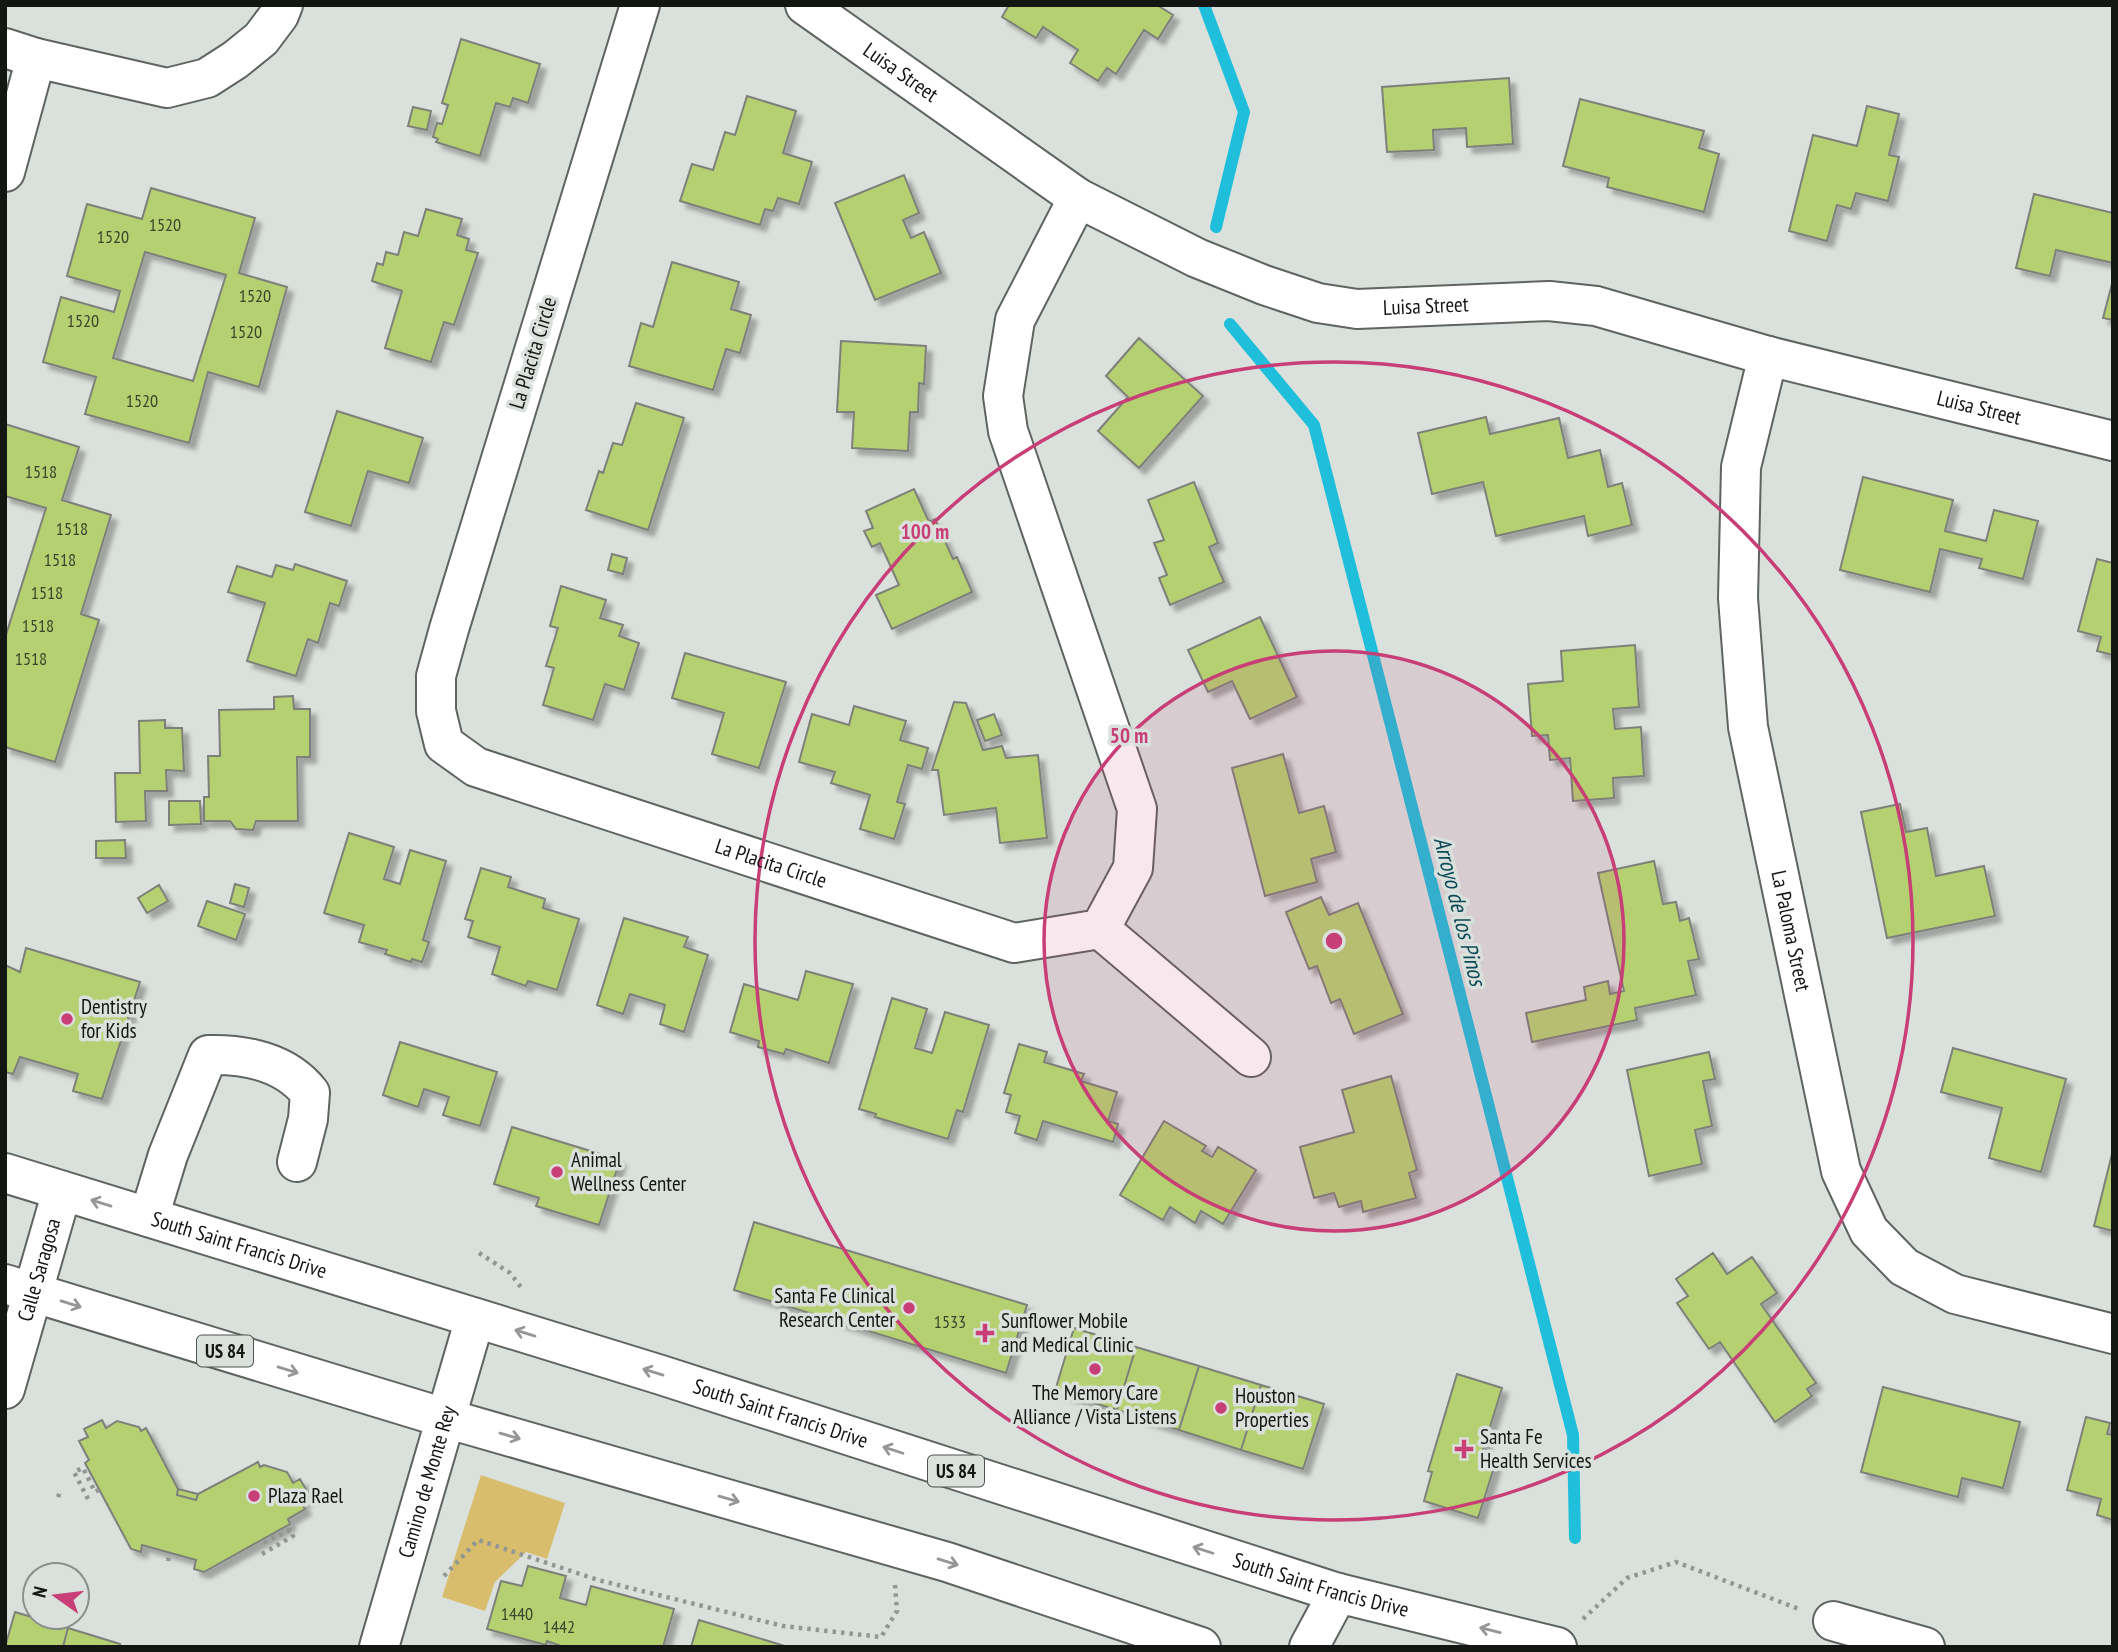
<svg xmlns="http://www.w3.org/2000/svg" width="2118" height="1652" font-family="'PT Sans Narrow',sans-serif">
	<style>
		.green { fill: #d8bd6d }
		.lines { fill: none; stroke-linecap: round; stroke-linejoin: round }
		.stream { stroke: #1fbeda; stroke-width: 12 }
		.building { fill: #b5d071; stroke: #7e807a; stroke-width: 2; fill-rule: evenodd; filter: url(#shadow) }
		.minor-casing { stroke: #5f6460; stroke-width: 42 }
		.highway-casing { stroke: #5f6460; stroke-width: 42 }
		.path { stroke: #939794; stroke-width: 4.5; stroke-dasharray: 3.5 5; stroke-linecap: butt }
		.minor { stroke: #fff; stroke-width: 38 }
		.highway { stroke: #fff; stroke-width: 38 }
		.oneway { stroke: #959695 }
		.ring { fill: none; stroke: #c83e76; stroke-width: 3.5 }
		.poi-dot { fill: #c83e76; stroke: #dae0dc; stroke-width: 2.5 }
		.labels { text-anchor: middle; stroke-width: 7; stroke-linejoin: round; paint-order: stroke }
		.number-label { font-size: 18px; fill: #3c442b }
		.shield { fill: #dae0dc; stroke: #4f5350; stroke-width: 2 }
		.shield-label { font-size: 19px; font-weight: bold; fill: #141614 }
		.street-label { font-size: 21px; fill: #141614; stroke: #dae0dc }
		.poi-label { font-size: 21px; fill: #141614; stroke: #dae0dc; text-anchor: start }
		.water-label { font-size: 23px; font-style: italic; fill: #0b4a56; stroke: #dae0dc }
		.centre { fill: #c83e76; stroke: #dae0dc; stroke-width: 3.5 }
		.ring-label { font-size: 21px; text-anchor: middle; font-weight: bold; fill: #c83e76; stroke: #dae0dc; stroke-width: 7; stroke-linejoin: round; paint-order: stroke }
	</style>
	<defs>
		<filter id="shadow"><feDropShadow dx="6" dy="6" stdDeviation="2" flood-color="#0004"/></filter>
	</defs>
	<rect width="100%" height="100%" fill="#dae0dc"/>
	<!-- green -->
	<path class="green" d="M481,1475L565,1503L547,1559L526,1552L495,1582L485,1611L442,1597Z"/>
	<g class="lines">
		<!-- stream -->
		<path class="stream" d="M1204,5L1244,112L1216,227
			M1230,324L1314,425L1573,1435L1575,1538"/>
	</g>
	<!-- building -->
	<path class="building" d="M1009,5H1157L1173,15L1158,39L1144,30L1116,74L1107,68L1098,81L1070,63L1078,50L1043,27L1036,38L1002,17Z
		M461,39L540,64L528,103L513,98L510,107L496,103L480,156L436,142L438,139L433,137L437,123L442,124L448,105L442,103Z
		M1509,78L1513,144L1467,147L1466,128L1433,130L1434,150L1387,152L1382,87Z
		M747,96L796,111L783,153L812,162L799,204L778,198L773,211L765,209L760,225L680,201L692,164L713,170L725,132L735,135Z
		M1580,99L1704,131L1699,148L1719,154L1704,212L1607,187L1609,178L1563,166Z
		M1867,106L1899,114L1889,155L1899,157L1888,201L1856,193L1851,209L1837,205L1827,241L1789,231L1813,135L1857,146Z
		M413,107L431,111L427,130L408,126Z
		M904,175L919,213L903,220L911,238L924,232L941,273L875,300L835,203Z
		M151,188L255,218L239,273L287,287L259,387L208,372L189,443L85,414L96,377L43,362L61,297L114,312L120,291L67,276L87,204L142,219ZM145,252L226,275L193,381L113,358Z
		M2034,194L2113,213V263L2056,250L2050,276L2016,268Z
		M426,209L462,219L457,235L469,239L466,250L478,253L454,325L444,322L431,362L385,348L402,291L372,281L377,263L383,265L386,252L398,255L404,232L418,236Z
		M672,262L739,282L731,309L751,315L740,353L726,349L713,390L629,366L641,323L653,327Z
		M2113,280V320L2103,318Z
		M1139,338L1203,396L1139,468L1098,431L1128,397L1106,376Z
		M841,341L926,346L924,384L919,383L918,412H910L908,451L852,448L854,412H837Z
		M636,403L684,418L648,530L586,510L599,471L603,473L613,443L622,445Z
		M337,411L423,438L409,483L368,471L351,526L305,512Z
		M1486,417L1490,434L1559,418L1568,458L1600,450L1608,487L1622,483L1632,525L1588,536L1584,516L1496,536L1483,482L1432,494L1418,433Z
		M5,424L79,447L62,500L111,515L81,614L99,620L55,762L5,747V638L46,508L5,496Z
		M1863,477L1953,500L1945,531L1986,541L1994,510L2038,521L2023,579L1979,568L1982,559L1940,549L1930,592L1840,570Z
		M1194,482L1218,543L1209,547L1224,582L1170,605L1159,578L1167,575L1154,543L1164,540L1148,500Z
		M914,489L929,522L935,519L953,559L957,557L972,592L892,629L876,595L899,585L880,543L872,547L864,531L873,528L866,511Z
		M612,554L627,558L623,574L608,570Z
		M2097,559L2113,563V655L2097,651L2101,637L2078,631Z
		M295,564L347,581L339,606L330,603L318,643L308,639L296,676L247,661L265,603L228,592L237,566L272,577L276,565L293,570Z
		M561,586L606,600L600,618L623,625L619,636L639,643L624,690L605,684L593,720L543,705L554,668L546,666L558,628L550,626Z
		M1260,617L1297,697L1250,719L1232,681L1208,692L1188,650Z
		M1635,645L1639,707L1613,709L1615,729L1641,727L1644,776L1613,778L1614,798L1573,801L1570,758L1550,760L1548,735L1532,736L1528,684L1563,681L1561,651Z
		M685,653L786,682L759,768L712,754L724,713L672,698Z
		M293,696L294,709H310V757H297L298,821H256L253,830L236,829L230,821H204V797H209L208,756H220L219,710L274,709V697Z
		M954,702L966,703L983,750L1002,746L1006,758L1038,755L1047,838L1000,843L996,808L944,815L938,770H932Z
		M854,706L906,721L900,740L928,748L922,769L908,765L897,802L905,804L894,839L860,829L870,795L831,783L835,772L799,762L812,714L849,725Z
		M994,714L1002,735L985,741L977,720Z
		M165,720V728H182L184,771L166,770L167,791H145L146,821L116,822L115,773H140L139,721Z
		M1283,754L1299,813L1324,806L1336,852L1311,859L1317,882L1265,896L1232,768Z
		M169,801H200L201,824L169,825Z
		M1900,804L1906,832L1927,828L1936,876L1984,866L1995,916L1887,938L1861,812Z
		M349,833L394,847L384,879L400,884L410,850L446,861L423,940L429,942L422,962L412,959L411,962L385,954L387,950L359,942L364,925L324,913Z
		M125,840L126,858H96V841Z
		M1654,861L1663,904L1676,902L1680,921L1689,918L1699,959L1688,961L1696,995L1635,1008L1637,1020L1532,1042L1526,1013L1586,1000L1584,987L1608,981L1610,994L1624,991L1598,873Z
		M481,868L511,877L508,887L545,899L543,908L579,919L557,990L528,981L526,986L492,974L500,947L468,937L473,921L465,919Z
		M235,884L249,888L244,907L230,903Z
		M159,885L168,901L147,913L138,898Z
		M1321,897L1329,915L1358,903L1403,1014L1354,1034L1340,999L1331,1003L1317,966L1309,969L1286,912Z
		M207,901L245,914L236,940L198,926Z
		M624,918L688,937L684,947L708,955L684,1032L660,1024L665,1005L630,994L623,1014L597,1005Z
		M26,948L140,982L102,1099L73,1091L78,1074L20,1057L13,1074L5,1072V965L20,972Z
		M806,971L853,984L829,1063L786,1049L784,1054L758,1047L759,1041L730,1032L744,984L798,1000Z
		M892,998L927,1009L915,1048L932,1053L945,1012L989,1025L963,1112L957,1110L948,1139L875,1117L876,1114L859,1109Z
		M400,1042L497,1072L480,1126L443,1115L449,1097L424,1089L418,1107L383,1095Z
		M1019,1044L1047,1052L1044,1062L1084,1074L1081,1081L1117,1092L1108,1121L1118,1124L1113,1142L1043,1121L1037,1140L1015,1133L1020,1116L1006,1112L1011,1095L1004,1093Z
		M1953,1048L2066,1079L2041,1172L1989,1158L2002,1108L1941,1092Z
		M1709,1052L1715,1079L1703,1081L1712,1126L1695,1130L1702,1164L1649,1176L1627,1070Z
		M1391,1076L1417,1170L1409,1173L1416,1198L1363,1212L1361,1201L1339,1207L1334,1193L1314,1198L1300,1147L1354,1132L1342,1090Z
		M1164,1121L1206,1146L1202,1151L1212,1157L1218,1147L1256,1170L1223,1224L1201,1211L1195,1223L1170,1207L1163,1220L1120,1195Z
		M512,1127L620,1160L599,1225L536,1206L539,1198L494,1184Z
		M2113,1150V1231L2094,1226Z
		M754,1222L1027,1305L1006,1373L734,1290Z
		M1713,1253L1727,1274L1752,1257L1777,1293L1761,1304L1816,1383L1807,1389L1812,1396L1775,1422L1720,1342L1709,1349L1677,1303L1688,1296L1676,1279Z
		M1074,1328L1136,1347L1117,1410L1055,1391Z
		M1136,1347L1199,1366L1179,1430L1117,1410Z
		M1199,1366L1261,1385L1241,1450L1179,1430Z
		M1457,1374L1502,1388L1482,1453L1497,1458L1478,1518L1424,1501L1432,1472L1428,1471Z
		M1261,1385L1324,1404L1303,1469L1241,1450Z
		M1883,1387L2020,1422L2003,1488L1962,1478L1958,1497L1861,1472Z
		M2086,1417L2110,1423L2107,1434L2113,1435V1520L2097,1515L2101,1499L2067,1490Z
		M102,1420L106,1428L117,1421L139,1427L141,1431L146,1428L178,1489L177,1495L196,1500L198,1494L258,1462L260,1467L264,1465L287,1472L293,1483L300,1479L310,1496L301,1501L305,1509L288,1519L290,1524L204,1572L194,1569L196,1560L142,1545L141,1552L131,1549L85,1463L89,1460L79,1441L88,1437L84,1429Z
		M178,1489L198,1494L196,1500L177,1495Z
		M528,1566L566,1576L560,1598L586,1605L591,1586L674,1609L663,1647H564L547,1641L546,1645L487,1629L501,1581L522,1586Z
		M15,1612L68,1628L63,1647H5Z
		M699,1620L788,1647H691Z
		M68,1628L120,1644L119,1647H63Z"/>
	<g class="lines">
		<defs>
			<g id="minor">
				<path id="s1" d="M640,5L449,629L436,676V711L444,744L476,767L1014,943L1100,929L1133,868L1137,809L1008,431L1003,396L1015,320L1078,198"/>
				<path id="s2" d="M805,5L1078,198L1197,258L1264,285L1318,303L1357,309L1549,301L1596,306L1768,356L2113,441"/>
				<path d="M5,48L36,58"/>
				<path d="M5,172L36,58L167,88L207,78L235,60L261,39L279,15L283,5"/>
				<path id="s3" d="M1768,356L1741,467L1738,598L1748,727L1841,1171L1869,1231L1904,1267L1955,1294L2113,1334"/>
				<path d="M1100,929L1251,1057"/>
				<path d="M149,1217L168,1155L208,1055C245,1054 286,1062 310,1093L308,1119L297,1162"/>
				<path id="s4" d="M5,1389L62,1191"/>
				<path d="M1833,1621L1925,1647"/>
				<path id="s5" d="M379,1647L475,1318"/>
				<path d="M1309,1647L1338,1593"/>
			</g>
			<g id="highway">
				<path id="s6" d="M5,1173L661,1375L1338,1593L1557,1647"/>
				<path d="M5,1284L445,1418L947,1562L1201,1647"/>
			</g>
		</defs>
		<!-- minor casing -->
		<use href="#minor" class="minor-casing"/>
		<!-- highway casing -->
		<use href="#highway" class="highway-casing"/>
		<!-- path -->
		<path class="path" d="M479,1253L510,1273L523,1290
			M58,1497L60,1492
			M88,1499L74,1472L83,1468L95,1492L99,1490
			M262,1554L293,1536L290,1530L265,1542L263,1539
			M168,1561L170,1553
			M444,1576L478,1540L598,1580L783,1626L881,1637L897,1611L895,1585
			M1583,1619L1627,1578L1676,1562L1799,1609"/>
		<!-- minor -->
		<use href="#minor" class="minor"/>
		<!-- highway -->
		<use href="#highway" class="highway"/>
	</g>
	<!-- one-way arrows -->
	<defs><path id="oneway-shaft" d="M-6 0H5M1.5-3L5.5 0L1.5 3" fill="none" stroke-width="1.6" stroke-linecap="round" stroke-linejoin="round" transform="scale(1.75)"/></defs>
	<g class="oneway">
		<use href="#oneway-shaft" transform="translate(101 1203) rotate(-163)"/>
		<use href="#oneway-shaft" transform="translate(71 1304) rotate(17)"/>
		<use href="#oneway-shaft" transform="translate(525 1333) rotate(-163)"/>
		<use href="#oneway-shaft" transform="translate(288 1370) rotate(17)"/>
		<use href="#oneway-shaft" transform="translate(653 1372) rotate(-163)"/>
		<use href="#oneway-shaft" transform="translate(510 1436) rotate(16)"/>
		<use href="#oneway-shaft" transform="translate(893 1450) rotate(-162)"/>
		<use href="#oneway-shaft" transform="translate(729 1499) rotate(16)"/>
		<use href="#oneway-shaft" transform="translate(1203 1550) rotate(-162)"/>
		<use href="#oneway-shaft" transform="translate(948 1562) rotate(17)"/>
		<use href="#oneway-shaft" transform="translate(1490 1630) rotate(-166)"/>
	</g>
	<!-- distance rings -->
	<circle cx="1334" cy="941" r="290" fill="#c83e76" fill-opacity=".12"/>
	<g class="ring">
		<circle cx="1334" cy="941" r="290"/>
		<circle cx="1334" cy="941" r="579"/>
	</g>
	<!-- markers -->
	<g class="poi-dot">
		<circle cx="67" cy="1019" r="7"/>
		<circle cx="557" cy="1172" r="7"/>
		<circle cx="909" cy="1308" r="7"/>
		<path d="M981.5 1322.5h7v7h7v7h-7v7h-7v-7h-7v-7h7z"/>
		<circle cx="1095" cy="1369" r="7"/>
		<circle cx="1221" cy="1408" r="7"/>
		<path d="M1460.5 1438.5h7v7h7v7h-7v7h-7v-7h-7v-7h7z"/>
		<circle cx="254" cy="1496" r="7"/>
	</g>
	<g class="labels">
		<!-- number labels -->
		<g class="number-label">
			<text x="165" y="231">1520</text>
			<text x="113" y="243">1520</text>
			<text x="255" y="302">1520</text>
			<text x="83" y="327">1520</text>
			<text x="246" y="338">1520</text>
			<text x="142" y="407">1520</text>
			<text x="41" y="478">1518</text>
			<text x="72" y="535">1518</text>
			<text x="60" y="566">1518</text>
			<text x="47" y="599">1518</text>
			<text x="38" y="632">1518</text>
			<text x="31" y="665">1518</text>
			<text x="950" y="1328">1533</text>
			<text x="517" y="1620">1440</text>
			<text x="559" y="1633">1442</text>
		</g>
		<!-- shield labels -->
		<g class="shield">
			<rect x="197" y="1335.5" width="56" height="31" rx="5"/>
			<rect x="928" y="1455.5" width="56" height="31" rx="5"/>
		</g>
		<g class="shield-label">
			<text x="225" y="1358">US 84</text>
			<text x="956" y="1478">US 84</text>
		</g>
		<!-- street labels -->
		<g class="street-label">
			<text dy="7" stroke="none"><textPath href="#s2" startOffset="117">Luisa Street</textPath></text>
			<text dy="7" stroke="none"><textPath href="#s2" startOffset="705">Luisa Street</textPath></text>
			<text transform="translate(533 353) rotate(-73)" y="7">La Placita Circle</text>
			<text dy="7" stroke="none"><textPath href="#s2" startOffset="1272">Luisa Street</textPath></text>
			<text dy="7" stroke="none"><textPath href="#s1" startOffset="1120">La Placita Circle</textPath></text>
			<text dy="7" stroke="none"><textPath href="#s3" startOffset="583">La Paloma Street</textPath></text>
			<text dy="7" stroke="none"><textPath href="#s6" startOffset="245">South Saint Francis Drive</textPath></text>
			<text dy="7" stroke="none"><textPath href="#s4" startOffset="124">Calle Saragosa</textPath></text>
			<text dy="7" stroke="none"><textPath href="#s6" startOffset="812">South Saint Francis Drive</textPath></text>
			<text dy="7" stroke="none"><textPath href="#s5" startOffset="172">Camino de Monte Rey</textPath></text>
			<text dy="7" stroke="none"><textPath href="#s6" startOffset="1379">South Saint Francis Drive</textPath></text>
		</g>
		<!-- poi labels -->
		<g class="poi-label">
			<text x="81" y="1014">Dentistry<tspan x="81" dy="24">for Kids</tspan></text>
			<text x="571" y="1167">Animal<tspan x="571" dy="24">Wellness Center</tspan></text>
			<text x="895" y="1303" text-anchor="end">Santa Fe Clinical<tspan x="895" dy="24">Research Center</tspan></text>
			<text x="1001" y="1328">Sunflower Mobile<tspan x="1001" dy="24">and Medical Clinic</tspan></text>
			<text x="1095" y="1400" text-anchor="middle">The Memory Care<tspan x="1095" dy="24">Alliance / Vista Listens</tspan></text>
			<text x="1235" y="1403">Houston<tspan x="1235" dy="24">Properties</tspan></text>
			<text x="1480" y="1444">Santa Fe<tspan x="1480" dy="24">Health Services</tspan></text>
			<text x="268" y="1503">Plaza Rael</text>
		</g>
		<!-- water labels -->
		<g class="water-label">
			<text transform="translate(1460 911) rotate(76)" y="8">Arroyo de los Pinos</text>
		</g>
	</g>
	<circle cx="1334" cy="941" r="10" class="centre"/>
	<g class="ring-label">
		<text x="925" y="539">100 m</text>
		<text x="1129" y="743">50 m</text>
	</g>
	<!-- border -->
	<rect width="2118" height="1652" fill="none" stroke="#141614" stroke-width="14"/>
	<!-- north arrow -->
	<g transform="translate(56 1596) rotate(284)"><circle r="33" fill="#dae0dc" stroke="#8b8f8c" stroke-width="2"/>
	<path d="M0-5L12 26L0 18L-12 26Z" fill="#c83e76"/>
	<text y="-10" font-size="19" font-weight="bold" text-anchor="middle" fill="#141614">N</text>
	</g>
</svg>
